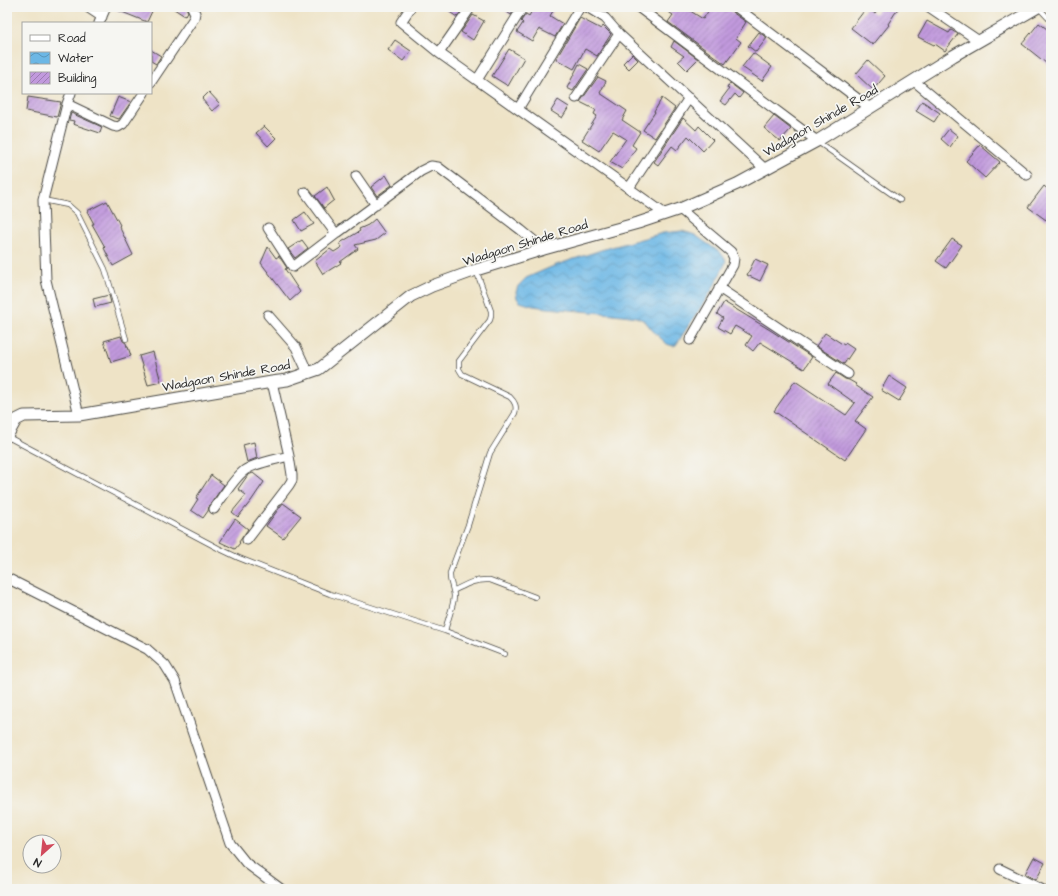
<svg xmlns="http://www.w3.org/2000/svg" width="1058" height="896" font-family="'Architects Daughter',sans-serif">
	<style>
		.water { fill: url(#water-waves); stroke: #4c7188 }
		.building { fill: url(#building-hatch) }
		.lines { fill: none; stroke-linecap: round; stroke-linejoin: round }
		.service-casing { stroke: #484742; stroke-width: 6 }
		.minor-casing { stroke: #484742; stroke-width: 11 }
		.tertiary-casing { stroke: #484742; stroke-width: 13 }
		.service { stroke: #fff; stroke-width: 4.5 }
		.minor { stroke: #fff; stroke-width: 9 }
		.tertiary { stroke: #fff; stroke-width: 11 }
		.labels { text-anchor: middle; stroke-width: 3.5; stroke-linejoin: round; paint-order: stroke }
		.street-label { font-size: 13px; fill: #2b2b2b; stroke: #f6f6f2 }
	</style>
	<defs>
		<pattern id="water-waves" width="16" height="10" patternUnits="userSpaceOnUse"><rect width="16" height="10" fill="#6cb7e5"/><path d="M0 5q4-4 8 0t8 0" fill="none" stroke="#5995ba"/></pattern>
		<pattern id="building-hatch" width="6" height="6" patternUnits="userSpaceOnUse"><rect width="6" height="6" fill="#c199dd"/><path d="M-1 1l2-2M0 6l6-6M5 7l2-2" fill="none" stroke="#9d7db3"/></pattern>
	</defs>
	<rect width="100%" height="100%" fill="#f6f6f2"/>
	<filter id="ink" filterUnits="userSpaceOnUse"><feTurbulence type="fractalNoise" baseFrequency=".025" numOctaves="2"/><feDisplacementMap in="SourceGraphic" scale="8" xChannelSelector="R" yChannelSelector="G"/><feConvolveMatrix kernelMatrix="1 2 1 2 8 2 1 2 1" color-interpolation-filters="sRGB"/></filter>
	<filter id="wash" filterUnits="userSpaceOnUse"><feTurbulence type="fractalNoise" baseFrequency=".012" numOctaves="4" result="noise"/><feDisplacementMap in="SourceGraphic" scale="16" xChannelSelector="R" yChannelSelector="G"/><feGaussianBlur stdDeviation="0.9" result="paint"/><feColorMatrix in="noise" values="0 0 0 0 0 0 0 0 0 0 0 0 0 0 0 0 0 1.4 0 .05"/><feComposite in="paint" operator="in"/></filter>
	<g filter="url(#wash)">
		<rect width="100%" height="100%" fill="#eee3c6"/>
		<!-- water -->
		<path class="water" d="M682,231L689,233L695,235L721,253L725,259L726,262L712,290L676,345L673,346L667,344L652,330L645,321L636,317L623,315L548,308L533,306L520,302L517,298L516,292L518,286L526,278L556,265L601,250L663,233Z"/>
		<g id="blocks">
			<!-- building -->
			<path class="building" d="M112,7H154L147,22L112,8Z
				M171,7H186L188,12L185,16Z
				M442,7H460L463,9L457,17Z
				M500,7H516L511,15Z
				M534,7H548L553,11L550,16L563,24L555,37L539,29L532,41L517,32L523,23L521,21L526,14L529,16Z
				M661,7H684L703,19L711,7H728L732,12L746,22L736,38L741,42L725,64L668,22L673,15Z
				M867,7L875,14L880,7H899L888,24L889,25L873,45L851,28Z
				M473,15L484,21L473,40L461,32Z
				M580,18L601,29L603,26L611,34L597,56L585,49L574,69L556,59Z
				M927,21L949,33L951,30L958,34L945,51L935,44L934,45L918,37Z
				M1039,23L1051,32V67L1022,44Z
				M759,32L767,38L756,52L748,46Z
				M395,40L411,51L403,61L388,50Z
				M674,41L698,59L687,70L678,61L684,56L671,47Z
				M509,49L524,58L508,86L492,76Z
				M151,50L161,56L156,64L151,61Z
				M753,53L772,67L762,81L742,67Z
				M632,54L638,60L629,69L623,63Z
				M868,60L885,76L873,90L856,74Z
				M579,64L588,69L573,91L567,88Z
				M598,77L606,81L600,93L627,111L622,120L640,132L632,145L636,148L622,169L610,162L626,139L613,131L599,151L582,140L597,116L594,114L596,110L580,102Z
				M730,83L743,93L739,98L735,94L726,105L720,101L729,89L727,88Z
				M209,92L220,104L212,111L202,99Z
				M28,97L61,102L57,117L26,111Z
				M118,97L131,102L119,119L110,116Z
				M662,98L675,108L655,138L643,130L655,112H654Z
				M558,100L569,107L562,118L551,111Z
				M922,101L940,113L934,122L916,111Z
				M71,113L102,127L100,133L73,124L74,121L69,120Z
				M774,116L791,129L780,141L764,128Z
				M683,118L696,130L699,126L713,140L703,151L688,136L677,150L672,146L658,165L654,162Z
				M264,126L276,138L268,146L256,133Z
				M949,129L958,136L950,147L941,139Z
				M980,145L1000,162L985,178L966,161Z
				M386,175L392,185L377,196L371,187Z
				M1044,186L1051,192V213L1046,220L1028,207Z
				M327,187L334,200L324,208L315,196Z
				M107,201L120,225L119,226L133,255L113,266L104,248L105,247L92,224H94L87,211Z
				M305,212L314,224L301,231L294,220Z
				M375,219L385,233L376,240L355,245L358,249L340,262L341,263L323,274L315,261L330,249L334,252L342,247L340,243L360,231L359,229L368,225Z
				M952,239L962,245L946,268L936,261Z
				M302,240L308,248L295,258L288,249Z
				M268,247L276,258L279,256L287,268L285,269L300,292L290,301L261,263Z
				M755,259L768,265L760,281L747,275Z
				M109,295L111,303L95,307L93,299Z
				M724,302L770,330L812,357L804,369L760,342L753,351L746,345L752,336L735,326L730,334L718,327L723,318L717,314Z
				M825,333L844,345L845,343L854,349L844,364L816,346Z
				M121,336L123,341L126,343L127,347H128L131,356L111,362L104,341Z
				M153,352L161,382L148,385L139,356Z
				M836,373L845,379L849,380L856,384L855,385L873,397L855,421L866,429L845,460L774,411L795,381L846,415L855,403L828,384Z
				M889,376L907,388L899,401L881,390Z
				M254,442L257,458L247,462L243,445Z
				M253,473L264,482L251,501L238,517L232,512L246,495L238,489L248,475Z
				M211,475L224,485L209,506L208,511L203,518L191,510L198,499L196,498Z
				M283,503L301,516L283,538L266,526Z
				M235,519L248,529L239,542L240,543L235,549L220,542Z
				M1034,857L1045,863L1036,880L1025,874Z"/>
		</g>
	</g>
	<g filter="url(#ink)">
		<use href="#blocks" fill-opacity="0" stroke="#484742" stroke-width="1"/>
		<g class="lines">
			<defs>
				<path id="service" d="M1038,7L1051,21
					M818,142L900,200
					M43,200L68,205L77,213L105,269L126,339
					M8,437L218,548L239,558L330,594L445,631L505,654
					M453,591C467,584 474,579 490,580L535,597
					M445,631C447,621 454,605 454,596C454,588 449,583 450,573L468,525L490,453L515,413C517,406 515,402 510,397L462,374L459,369V361L490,320L491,316V311L476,270"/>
				<path id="minor" d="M87,7L102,17
					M411,7L401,22L439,53L665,214
					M587,7L605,18L619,34L765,169
					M638,7L817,141
					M736,7L870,108
					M929,7L979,41
					M99,23L106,7
					M439,53L471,7
					M477,80L523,7
					M914,81L1027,175
					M151,82L194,18L195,13L192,7
					M71,93L67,104L43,200L46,280L79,415
					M576,98L619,34
					M67,104L113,126L118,127L123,124L144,93
					M518,109L580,7
					M356,176L376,205
					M629,188L689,98
					M305,192L336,234L421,171L431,166L438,167L521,230L544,249
					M680,209L731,252L734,258L733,265L690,340
					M268,228L293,267L336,234
					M719,288L848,374
					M268,315L296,347L308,373
					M214,509C221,499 235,477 245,470C255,463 277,459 289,456
					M247,540L289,485L292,480V475L289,456L272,382
					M7,578L147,649L165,665L175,681L230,843L246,863L281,889
					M1000,869L1041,889"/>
				<path id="tertiary" d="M7,436L16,420L24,416L79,415L272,382L287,380L319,369L411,296L432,286L476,270L544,249L638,223L680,209L737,184L817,141L953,56L1038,7"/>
			</defs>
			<!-- service casing -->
			<use href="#service" class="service-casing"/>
			<!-- minor casing -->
			<use href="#minor" class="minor-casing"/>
			<!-- tertiary casing -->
			<use href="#tertiary" class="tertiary-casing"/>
			<!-- service -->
			<use href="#service" class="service"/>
			<!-- minor -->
			<use href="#minor" class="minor"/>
			<!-- tertiary -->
			<use href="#tertiary" class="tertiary"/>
		</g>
	</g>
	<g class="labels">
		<!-- street labels -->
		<g class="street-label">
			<text transform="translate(820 120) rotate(-30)" y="5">Wadgaon Shinde Road</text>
			<text transform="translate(525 242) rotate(-17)" y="5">Wadgaon Shinde Road</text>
			<text transform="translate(226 375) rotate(-10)" y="5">Wadgaon Shinde Road</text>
		</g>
	</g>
	<!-- margin -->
	<rect width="1058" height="896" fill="none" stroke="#f6f6f2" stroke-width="24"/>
	<!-- legend -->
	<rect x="22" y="22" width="130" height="72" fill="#f6f6f2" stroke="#a5a5a2"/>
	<rect x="30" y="35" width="20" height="6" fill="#ffffff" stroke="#a5a5a2"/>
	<text x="58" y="42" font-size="12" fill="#2b2b2b">Road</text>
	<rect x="30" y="52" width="20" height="12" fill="url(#water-waves)" stroke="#a5a5a2"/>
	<text x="58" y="62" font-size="12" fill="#2b2b2b">Water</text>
	<rect x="30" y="72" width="20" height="12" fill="url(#building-hatch)" stroke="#a5a5a2"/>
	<text x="58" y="82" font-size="12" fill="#2b2b2b">Building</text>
	<!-- north arrow -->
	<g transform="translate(42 854) rotate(207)"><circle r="19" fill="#f6f6f2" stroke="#a5a5a2"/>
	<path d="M0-3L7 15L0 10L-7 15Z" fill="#d1495b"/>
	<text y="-6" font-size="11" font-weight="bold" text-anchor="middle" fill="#2b2b2b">N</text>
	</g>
</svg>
